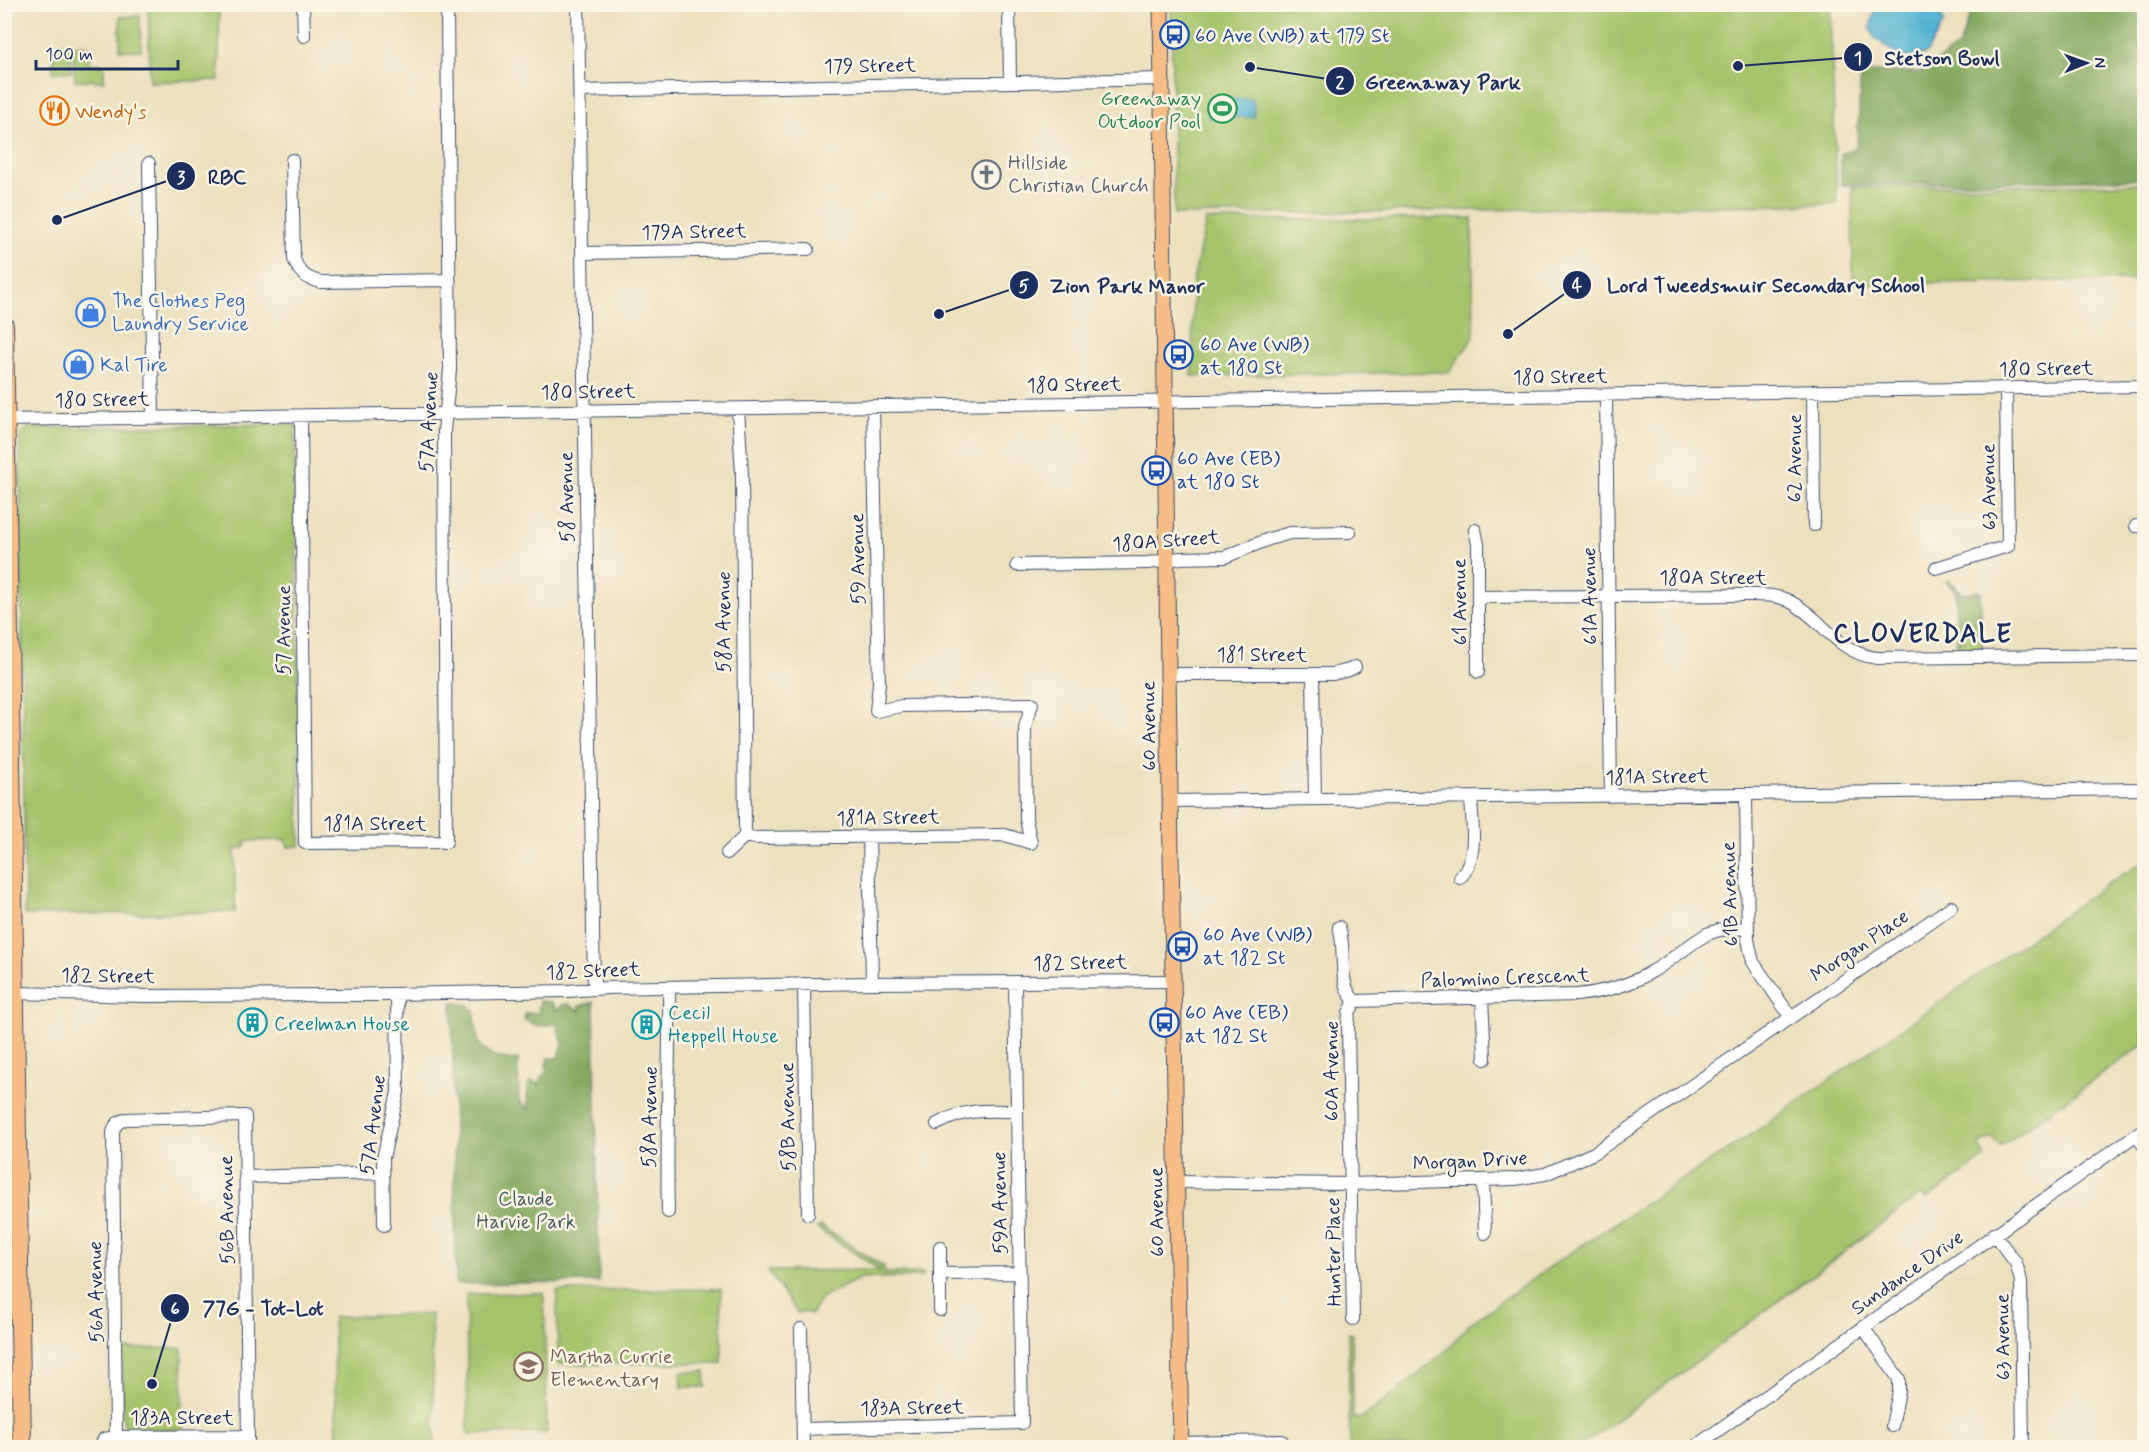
<svg xmlns="http://www.w3.org/2000/svg" width="2149" height="1452" font-family="Mynerve,sans-serif">
	<style>
		.green { fill: #a5c46c; stroke: #607a65; stroke-width: 1.5 }
		.forest { fill: #84aa60; stroke: #506c5f; stroke-width: 1.5 }
		.water { fill: #53b3d2; stroke: #377198; stroke-width: 1.5 }
		.lines { fill: none; stroke-linecap: round; stroke-linejoin: round }
		.minor-casing { stroke: #3a4a6c; stroke-width: 14 }
		.major-casing { stroke: #3a4a6c; stroke-width: 17 }
		.highway-casing { stroke: #3a4a6c; stroke-width: 20 }
		.minor { stroke: #fff; stroke-width: 12 }
		.major { stroke: #f6be86; stroke-width: 15 }
		.highway { stroke: #f6be86; stroke-width: 18 }
		.labels { text-anchor: middle; stroke-width: 5; stroke-linejoin: round; paint-order: stroke }
		.transit-label { font-size: 20px; fill: #164399; stroke: #fcf5e5; text-anchor: start }
		.street-label { font-size: 20px; fill: #1b2f5e; stroke: #fcf5e5 }
		.leisure-label { font-size: 20px; fill: #27864d; stroke: #fcf5e5; text-anchor: end }
		.food-label { font-size: 20px; fill: #c56008; stroke: #fcf5e5; text-anchor: start }
		.worship-label { font-size: 20px; fill: #5b616d; stroke: #fcf5e5; text-anchor: start }
		.shop-label { font-size: 20px; fill: #366cbe; stroke: #fcf5e5; text-anchor: start }
		.culture-label { font-size: 20px; fill: #0d838f; stroke: #fcf5e5; text-anchor: start }
		.park-label { font-size: 20px; fill: #445c62; stroke: #fcf5e5 }
		.education-label { font-size: 20px; fill: #785e54; stroke: #fcf5e5; text-anchor: start }
		.district-label { font-size: 26px; font-weight: bold; letter-spacing: 1.5px; fill: #1b2f5e; stroke: #fcf5e5 }
		.leader { fill: none; stroke: #1b2f5e; stroke-width: 2 }
		.callout-dot { fill: #1b2f5e; stroke: #fcf5e5; stroke-width: 2 }
		.mark-label { font-size: 18px; text-anchor: middle; font-weight: bold; fill: #fff }
		.callout-label { font-size: 21px; text-anchor: middle; font-weight: bold; fill: #1b2f5e; stroke: #fcf5e5; stroke-width: 5; stroke-linejoin: round; paint-order: stroke }
	</style>
	<rect width="100%" height="100%" fill="#fcf5e5"/>
	<filter id="ink" filterUnits="userSpaceOnUse"><feTurbulence type="fractalNoise" baseFrequency=".0167" numOctaves="2"/><feDisplacementMap in="SourceGraphic" scale="12" xChannelSelector="R" yChannelSelector="G"/><feConvolveMatrix kernelMatrix="1 2 1 2 8 2 1 2 1" color-interpolation-filters="sRGB"/></filter>
	<filter id="wash" filterUnits="userSpaceOnUse"><feTurbulence type="fractalNoise" baseFrequency=".008" numOctaves="4" result="noise"/><feDisplacementMap in="SourceGraphic" scale="24" xChannelSelector="R" yChannelSelector="G"/><feGaussianBlur stdDeviation="1.35" result="paint"/><feColorMatrix in="noise" values="0 0 0 0 0 0 0 0 0 0 0 0 0 0 0 0 0 1.4 0 .05"/><feComposite in="paint" operator="in"/></filter>
	<g filter="url(#wash)">
		<rect width="100%" height="100%" fill="#ece0be"/>
		<!-- green -->
		<path class="green" d="M148,5H219V80L150,82Z
			M1171,5H1830L1837,204L1174,215Z
			M140,16L141,50H120V17Z
			M70,44L71,72H53V45Z
			M76,45L87,46L89,63L104,65V81L75,80L73,48Z
			M2144,184V280L1853,284L1852,187Z
			M1472,218L1474,337L1449,372L1192,376L1193,281L1206,220Z
			M291,424L295,425L300,846L288,847L286,840L246,841L244,848L235,849V912L25,915L20,439L22,433L29,428Z
			M1949,580L1963,593L1981,592L1982,650H1957L1956,592L1946,582Z
			M2144,862V1044L2000,1147L1992,1137L1979,1145L1985,1158L1925,1200L1922,1194L1920,1195L1709,1353L1579,1447H1350L1348,1333L1352,1334L1353,1418H1361L1395,1393L1448,1349L1468,1325L1564,1257L1761,1128L2109,883Z
			M821,1226L884,1267V1273H923V1277L861,1278L822,1297L811,1314L805,1312L797,1313L768,1271L880,1270L817,1228Z
			M721,1289L722,1363L558,1364L557,1291Z
			M544,1293L547,1433L468,1434L466,1294Z
			M431,1314L435,1447H337L333,1317Z
			M182,1348L183,1430H129L124,1425L123,1419L122,1349Z
			M705,1371L706,1387H682L681,1372Z"/>
		<!-- forest -->
		<path class="forest" d="M1974,4L2144,5V179L1841,185V154L1857,148L1861,72H1921L1959,46Z
			M1952,585L1963,593L1981,592V638L1978,633L1970,630L1964,633L1963,643H1957L1956,592L1951,587Z
			M540,1001L551,1002L557,1010L563,1005L568,1004L580,1011L579,1006L594,1002L599,1282L456,1284L452,1002L468,1005L474,1010C476,1020 475,1035 480,1044C486,1056 505,1061 518,1059L519,1100L529,1110L527,1099L529,1082L532,1081L539,1085L541,1077L547,1071L546,1065L549,1058H558L563,1044L556,1024L537,1026L524,1019L526,1013H538Z"/>
		<!-- water -->
		<path class="water" d="M1877,4L1935,5L1944,22L1926,54L1901,58L1874,37L1870,27Z
			M1253,99L1254,117L1208,118L1207,100Z"/>
	</g>
	<g filter="url(#ink)">
		<g class="lines">
			<defs>
				<path id="minor" d="M303,4L304,36
					M578,4L594,989
					M1009,4L1010,82
					M580,91L1162,79
					M292,160L294,259C299,273 306,279 321,282L449,280
					M149,163L153,418
					M582,253L808,249
					M1813,391L1814,525
					M1606,395L1611,796
					M873,407L879,684L876,711L902,706L1032,704L1025,727L1026,819L1031,843
					M738,409L742,474L745,836
					M301,416L305,843L446,842L444,431L450,370L447,4
					M4,420L2144,386
					M2136,526H2144
					M1475,530L1478,544V672
					M1017,565L1148,563L1181,558L1225,557L1269,539L1290,533L1350,532
					M1936,568L2008,546L2006,388
					M1478,597L1744,595C1759,595 1776,594 1789,601C1823,618 1836,653 1877,658L2144,655
					M1168,674H1333L1349,670L1355,667
					M1313,674L1315,799
					M1746,795L1748,940L1753,962L1790,1016
					M1171,801L2144,789
					M745,836L755,838L1005,835L1031,843
					M869,837L872,983
					M727,853L745,836
					M1460,878C1479,858 1472,825 1471,798
					M1339,927C1347,950 1336,983 1355,1001
					M804,984L808,1214
					M15,993L144,996L336,995L567,991L607,988L872,983L1173,981
					M1482,997L1485,1059
					M1355,1001L1577,995C1604,992 1629,986 1653,971C1672,960 1688,945 1707,934L1719,930L1747,928
					M937,1124C968,1108 984,1111 1017,1111
					M2137,1134L2144,1146
					M245,1177L383,1173
					M1176,1182L1351,1184L1515,1179L1545,1174L1594,1153L1951,907
					M1483,1182L1485,1233
					M668,1212C666,1137 670,1062 669,987
					M384,1225L383,1158L398,1092L397,994
					M1994,1234L2016,1263L2021,1281L2023,1448
					M940,1247V1310
					M940,1274L1020,1273
					M1353,1319L1348,1025L1349,1013L1355,1001
					M1863,1327L1899,1379V1391L1892,1426
					M801,1329L803,1448
					M803,1429L1022,1423L1015,983
					M116,1437L113,1133C115,1124 118,1122 126,1119L245,1116L248,1448
					M1181,1443L1282,1441
					M100,1448L104,1439L116,1437L248,1436
					M1693,1448L2144,1129"/>
				<path id="major" d="M1161,4L1168,674L1181,1448"/>
				<path id="highway" d="M4,325L22,1448"/>
			</defs>
			<!-- minor casing -->
			<use href="#minor" class="minor-casing"/>
			<!-- major casing -->
			<use href="#major" class="major-casing"/>
			<!-- highway casing -->
			<use href="#highway" class="highway-casing"/>
			<!-- minor -->
			<use href="#minor" class="minor"/>
			<!-- major -->
			<use href="#major" class="major"/>
			<!-- highway -->
			<use href="#highway" class="highway"/>
		</g>
	</g>
	<!-- icons -->
	<defs>
		<symbol id="bus-ring" viewBox="-11 -11 22 22"><circle r="9.5" fill="#fcf5e5" stroke="#1a4fb4" stroke-width="1.5"/><path d="M-5-6H5V4H4V6H2V4H-2V6H-4V4H-5ZM-3.5-4V0h7V-4ZM-3.5 1.2v1.5H-2V1.2ZM2 1.2v1.5H3.5V1.2Z" fill="#1a4fb4"/></symbol>
		<symbol id="stadium-ring" viewBox="-11 -11 22 22"><circle r="9.5" fill="#fcf5e5" stroke="#2e9e5b" stroke-width="1.5"/><path d="M0-5a6.5 5 0 1 0 0 10a6.5 5 0 1 0 0-10ZM-3.5-1.8h7v3.6h-7Z" fill="#2e9e5b"/></symbol>
		<symbol id="restaurant-ring" viewBox="-11 -11 22 22"><circle r="9.5" fill="#fcf5e5" stroke="#e8710a" stroke-width="1.5"/><path d="M-5-6h1v4h1v-4h1v4h1v-4h1v5L-1.5 .5V6h-2V.5L-5-1ZM5-6V6H3V1.5H1.5Q1.5-4 5-6Z" fill="#e8710a"/></symbol>
		<symbol id="church-ring" viewBox="-11 -11 22 22"><circle r="9.5" fill="#fcf5e5" stroke="#6b7280" stroke-width="1.5"/><path d="M-1.2-6h2.4v3.5h3.3v2.4h-3.3V6h-2.4V-.1h-3.3v-2.4h3.3Z" fill="#6b7280"/></symbol>
		<symbol id="shop-ring" viewBox="-11 -11 22 22"><circle r="9.5" fill="#fcf5e5" stroke="#3f7fe0" stroke-width="1.5"/><path d="M-5-2.5h2.3a2.7 3.5 0 0 1 5.4 0H5L5.5 6h-11ZM-1.5-2.5h3a1.5 2.3 0 0 0-3 0Z" fill="#3f7fe0"/></symbol>
		<symbol id="building-ring" viewBox="-11 -11 22 22"><circle r="9.5" fill="#fcf5e5" stroke="#0f9aa8" stroke-width="1.5"/><path d="M-4-6H4V6H1V3H-1V6H-4ZM-2.5-4.3h1.7v1.8h-1.7ZM.8-4.3h1.7v1.8H.8ZM-2.5-1h1.7V.8h-1.7ZM.8-1h1.7V.8H.8Z" fill="#0f9aa8"/></symbol>
		<symbol id="school-ring" viewBox="-11 -11 22 22"><circle r="9.5" fill="#fcf5e5" stroke="#8d6e63" stroke-width="1.5"/><path d="M0-5L7-2L0 1L-7-2ZM-4 1L0 2.5L4 1V4Q0 6-4 4Z" fill="#8d6e63"/></symbol>
	</defs>
	<g fill-rule="evenodd">
		<use href="#bus-ring" x="1158" y="18" width="33" height="33"/>
		<use href="#stadium-ring" x="1206" y="92" width="33" height="33"/>
		<use href="#restaurant-ring" x="38" y="94" width="33" height="33"/>
		<use href="#church-ring" x="970" y="158" width="33" height="33"/>
		<use href="#shop-ring" x="74" y="296" width="33" height="33"/>
		<use href="#bus-ring" x="1162" y="338" width="33" height="33"/>
		<use href="#shop-ring" x="62" y="348" width="33" height="33"/>
		<use href="#bus-ring" x="1140" y="454" width="33" height="33"/>
		<use href="#bus-ring" x="1166" y="930" width="33" height="33"/>
		<use href="#building-ring" x="236" y="1006" width="33" height="33"/>
		<use href="#bus-ring" x="1148" y="1006" width="33" height="33"/>
		<use href="#building-ring" x="630" y="1008" width="33" height="33"/>
		<use href="#school-ring" x="512" y="1350" width="33" height="33"/>
	</g>
	<g class="labels">
		<!-- transit labels -->
		<g class="transit-label">
			<text x="1195" y="42">60 Ave (WB) at 179 St</text>
			<text x="1200" y="351">60 Ave (WB)<tspan x="1200" dy="23">at 180 St</tspan></text>
			<text x="1177" y="465">60 Ave (EB)<tspan x="1177" dy="23">at 180 St</tspan></text>
			<text x="1203" y="941">60 Ave (WB)<tspan x="1203" dy="23">at 182 St</tspan></text>
			<text x="1185" y="1019">60 Ave (EB)<tspan x="1185" dy="23">at 182 St</tspan></text>
		</g>
		<!-- street labels -->
		<g class="street-label">
			<text transform="translate(870 65) rotate(-1)" y="7">179 Street</text>
			<text transform="translate(694 231) rotate(-1)" y="7">179A Street</text>
			<text transform="translate(2046 368) rotate(-1)" y="7">180 Street</text>
			<text transform="translate(1560 376) rotate(-1)" y="7">180 Street</text>
			<text transform="translate(1074 384) rotate(-1)" y="7">180 Street</text>
			<text transform="translate(588 391) rotate(-1)" y="7">180 Street</text>
			<text transform="translate(102 399) rotate(-1)" y="7">180 Street</text>
			<text transform="translate(428 422) rotate(-87)" y="7">57A Avenue</text>
			<text transform="translate(1794 458) rotate(-90)" y="7">62 Avenue</text>
			<text transform="translate(1988 487) rotate(-91)" y="7">63 Avenue</text>
			<text transform="translate(566 497) rotate(-91)" y="7">58 Avenue</text>
			<text transform="translate(1166 540) rotate(-4)" y="7">180A Street</text>
			<text transform="translate(857 559) rotate(-91)" y="7">59 Avenue</text>
			<text x="1713" y="584">180A Street</text>
			<text transform="translate(1589 596) rotate(-91)" y="7">61A Avenue</text>
			<text transform="translate(1459 602) rotate(-91)" y="7">61 Avenue</text>
			<text transform="translate(723 622) rotate(-90)" y="7">58A Avenue</text>
			<text transform="translate(283 630) rotate(-90)" y="7">57 Avenue</text>
			<text x="1262" y="661">181 Street</text>
			<text transform="translate(1148 726) rotate(-91)" y="7">60 Avenue</text>
			<text transform="translate(1657 776) rotate(-1)" y="7">181A Street</text>
			<text transform="translate(888 817) rotate(-1)" y="7">181A Street</text>
			<text x="375" y="830">181A Street</text>
			<text transform="translate(1729 894) rotate(-92)" y="7">61B Avenue</text>
			<text transform="translate(1859 945) rotate(-34)" y="7">Morgan Place</text>
			<text transform="translate(1080 962) rotate(-1)" y="7">182 Street</text>
			<text transform="translate(593 970) rotate(-2)" y="7">182 Street</text>
			<text transform="translate(108 975) rotate(1)" y="7">182 Street</text>
			<text transform="translate(1505 977) rotate(-2)" y="7">Palomino Crescent</text>
			<text transform="translate(1331 1071) rotate(-90)" y="7">60A Avenue</text>
			<text transform="translate(649 1117) rotate(-89)" y="7">58A Avenue</text>
			<text transform="translate(787 1117) rotate(-91)" y="7">58B Avenue</text>
			<text transform="translate(372 1125) rotate(-83)" y="7">57A Avenue</text>
			<text transform="translate(1470 1160) rotate(-3)" y="7">Morgan Drive</text>
			<text transform="translate(999 1203) rotate(-91)" y="7">59A Avenue</text>
			<text transform="translate(226 1210) rotate(-91)" y="7">56B Avenue</text>
			<text transform="translate(1156 1212) rotate(-91)" y="7">60 Avenue</text>
			<text transform="translate(1333 1252) rotate(-91)" y="7">Hunter Place</text>
			<text transform="translate(1907 1272) rotate(-35)" y="7">Sundance Drive</text>
			<text transform="translate(95 1292) rotate(-91)" y="7">56A Avenue</text>
			<text transform="translate(2002 1337) rotate(-91)" y="7">63 Avenue</text>
			<text transform="translate(912 1407) rotate(-1)" y="7">183A Street</text>
			<text x="182" y="1424">183A Street</text>
		</g>
		<!-- leisure labels -->
		<g class="leisure-label">
			<text x="1201" y="105">Greenaway<tspan x="1201" dy="23">Outdoor Pool</tspan></text>
		</g>
		<!-- food labels -->
		<g class="food-label">
			<text x="75" y="118">Wendy's</text>
		</g>
		<!-- worship labels -->
		<g class="worship-label">
			<text x="1008" y="169">Hillside<tspan x="1008" dy="23">Christian Church</tspan></text>
		</g>
		<!-- shop labels -->
		<g class="shop-label">
			<text x="112" y="307">The Clothes Peg<tspan x="112" dy="23">Laundry Service</tspan></text>
			<text x="100" y="371">Kal Tire</text>
		</g>
		<!-- culture labels -->
		<g class="culture-label">
			<text x="668" y="1019">Cecil<tspan x="668" dy="23">Heppell House</tspan></text>
			<text x="274" y="1030">Creelman House</text>
		</g>
		<!-- park labels -->
		<g class="park-label">
			<text x="526" y="1205">Claude<tspan x="526" dy="23">Harvie Park</tspan></text>
		</g>
		<!-- education labels -->
		<g class="education-label">
			<text x="550" y="1363">Martha Currie<tspan x="550" dy="23">Elementary</tspan></text>
		</g>
		<!-- district labels -->
		<g class="district-label">
			<text x="1923" y="642">CLOVERDALE</text>
		</g>
	</g>
	<!-- callouts -->
	<path class="leader" d="M1738 66L1858 57M1250 67L1340 81M57 220L181 176M1508 334L1577 285M939 314L1024 285M152 1384L175 1308"/>
	<g class="callout-dot">
		<circle cx="1738" cy="66" r="6"/>
		<circle cx="1250" cy="67" r="6"/>
		<circle cx="57" cy="220" r="6"/>
		<circle cx="1508" cy="334" r="6"/>
		<circle cx="939" cy="314" r="6"/>
		<circle cx="152" cy="1384" r="6"/>
		<circle cx="1858" cy="57" r="15"/>
		<circle cx="1340" cy="81" r="15"/>
		<circle cx="181" cy="176" r="15"/>
		<circle cx="1577" cy="285" r="15"/>
		<circle cx="1024" cy="285" r="15"/>
		<circle cx="175" cy="1308" r="15"/>
	</g>
	<g class="mark-label">
		<text x="1858" y="64">1</text>
		<text x="1340" y="88">2</text>
		<text x="181" y="183">3</text>
		<text x="1577" y="291">4</text>
		<text x="1024" y="292">5</text>
		<text x="175" y="1314">6</text>
	</g>
	<g class="callout-label">
		<text x="1942" y="65">Stetson Bowl</text>
		<text x="1443" y="89">Greenaway Park</text>
		<text x="227" y="184">RBC</text>
		<text x="1766" y="292">Lord Tweedsmuir Secondary School</text>
		<text x="1127" y="293">Zion Park Manor</text>
		<text x="263" y="1315">77G - Tot-Lot</text>
	</g>
	<!-- margin -->
	<rect width="2149" height="1452" fill="none" stroke="#fcf5e5" stroke-width="24"/>
	<!-- north arrow -->
	<g transform="translate(2086 63) rotate(89)" stroke="#fcf5e5" stroke-width="4.5" paint-order="stroke">
	<path d="M0-4.5L10 22L0 15L-10 22Z" fill="#1b2f5e"/>
	<text y="-9" font-size="16" font-weight="bold" text-anchor="middle" fill="#1b2f5e">N</text>
	</g>
	<!-- scale -->
	<path d="M36 60v9h142v-9" fill="none" stroke="#1b2f5e" stroke-width="3"/>
	<text x="45" y="60" font-size="18" fill="#1b2f5e" stroke="#fcf5e5" stroke-width="4.5" paint-order="stroke">100 m</text>
</svg>
